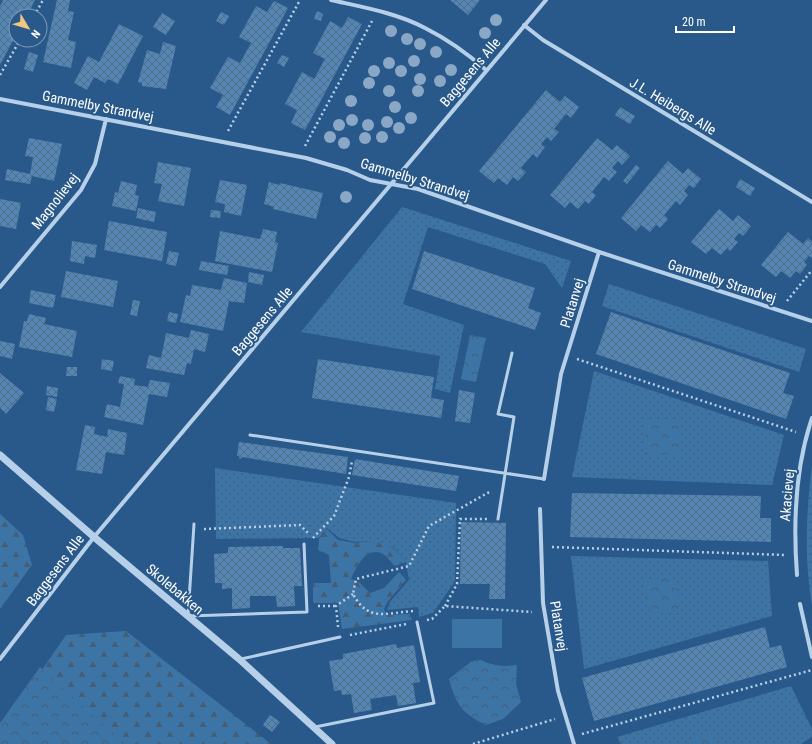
<svg xmlns="http://www.w3.org/2000/svg" width="812" height="744" viewBox="0 0 812 744" font-family="'Roboto Condensed',sans-serif">
<style>
.grass{fill:url(#grass-dots)}
.forest{fill:url(#forest-firs)}
.park{fill:url(#park-crowns)}
.pitch{fill:#3d74a6}
.building{fill:url(#building-cross-hatch)}
.lines{fill:none;stroke-linecap:round;stroke-linejoin:round}
.path{stroke:#b7d0e9;stroke-width:2.5;stroke-dasharray:2 3;stroke-linecap:butt}
.service{stroke:#b7d0e9;stroke-width:3}
.minor{stroke:#b7d0e9;stroke-width:4}
.tertiary{stroke:#b7d0e9;stroke-width:7}
.tree{fill:#8aa8c6}
.labels{text-anchor:middle;dominant-baseline:central;stroke-width:4;stroke-linejoin:round;paint-order:stroke}
.street-label{font-size:14px;fill:#fff;stroke:#29598a}
</style>
<defs>
<pattern id="grass-dots" width="8" height="8" patternUnits="userSpaceOnUse"><rect width="8" height="8" fill="#3d74a6"/><path d="M2 2h.1M6 6h.1" fill="none" stroke="#455e74" stroke-width="1.8" stroke-linecap="round"/></pattern>
<pattern id="forest-firs" width="22" height="20" patternUnits="userSpaceOnUse"><rect width="22" height="20" fill="#3d74a6"/><path d="M5 1l3.5 6h-7zM16 11l3.5 6h-7z" fill="#455e74"/></pattern>
<pattern id="park-crowns" width="20" height="18" patternUnits="userSpaceOnUse"><rect width="20" height="18" fill="#3d74a6"/><path d="M2 6a3 3 0 1 1 6 0M12 15a3 3 0 1 1 6 0" fill="none" stroke="#455e74"/></pattern>
<pattern id="building-cross-hatch" width="8" height="8" patternUnits="userSpaceOnUse"><rect width="8" height="8" fill="#5585b2"/><path d="M0 0l8 8M0 8l8-8" fill="none" stroke="#516e89"/></pattern>
</defs>
<rect width="100%" height="100%" fill="#29598a"/>
<!-- grass -->
<path class="grass" d="M402,207L571,261L562,288L545,264L428,227L403,304L464,325L450,393L435,389L440,356L301,332Z
M609,284L806,349L799,372L602,306Z
M594,371L784,435L772,485L572,477Z
M812,465V606C804,557 806,515 812,465Z
M215,468L456,503L455,581L433,613L419,617L418,607L387,610L390,602L409,580L406,562L394,548L373,541L355,542L339,538L327,528L319,538L216,539Z
M571,556L768,561L772,616L584,669Z
M791,686L812,729V737L801,744H621L617,737Z"/>
<!-- forest -->
<path class="forest" d="M0,514L23,535L32,565L0,609Z
M327,529L338,540L355,543L373,541L384,544L394,549L406,562L395,566C391,562 386,555 381,553C365,547 356,568 351,579L359,582L370,593L384,588L399,572L406,580L388,601L384,609L387,615L410,614L412,620L342,629L338,603H313V583H331L329,555L318,550L319,539Z
M126,631L271,744H0V731L66,635Z"/>
<!-- park -->
<path class="park" d="M470,335L486,338L476,382L461,379Z
M645,419L681,420L680,455L644,454Z
M672,575L681,608L652,616L643,582Z
M481,660C494,666 503,667 517,665L516,684L521,702L503,719L486,725C462,713 456,705 449,679L472,661Z
M40,667L126,744H0V723Z
M709,730L718,744H687Z"/>
<!-- pitch -->
<path class="pitch" d="M452,619H502V648H452Z"/>
<!-- building -->
<path class="building" d="M3,0H35L27,16H16V35L0,65V6Z
M57,0H70L68,11L74,12L68,40L76,42L71,68L43,62Z
M450,0H480L468,15Z
M274,1L288,8L230,115L216,107L223,95L210,88L228,57L240,63L251,43L239,37L256,6L267,12Z
M317,11L323,14L321,21L314,19Z
M221,12L229,16L224,25L216,21Z
M162,13L175,21L166,35L153,27Z
M348,17L362,24L305,130L291,123L297,110L285,104L302,72L314,79L325,59L313,53L330,21L342,28Z
M119,24L143,36L118,84L108,79L105,83L94,77L87,90L74,83L88,56L99,62Z
M163,42L176,46L166,89L142,86V83L138,82L147,50L160,54Z
M29,52L38,55L33,72L24,69Z
M282,55L289,58L284,67L277,63Z
M546,90L560,102L565,96L579,107L571,118L566,114L554,129L559,132L551,141L547,137L541,144L545,147L537,158L533,154L521,168L526,172L518,181L513,177L507,185L498,178L494,183L479,171Z
M620,107L635,116L630,124L615,115Z
M29,138L62,144L54,181L32,176L30,184L5,180L7,169L30,174L33,157L25,156Z
M597,138L612,150L617,145L630,156L622,165L618,161L612,168L617,172L609,181L604,177L592,192L596,195L589,204L585,201L578,209L570,202L565,208L550,195Z
M668,161L683,174L688,168L701,179L694,188L689,185L684,191L688,195L680,205L676,201L664,215L668,219L660,228L656,225L650,232L641,225L636,231L621,218Z
M158,162L191,168L184,206L158,201L162,184L154,183Z
M636,165L640,168L627,184L623,181Z
M740,179L755,188L750,196L736,187Z
M220,180L247,185L241,216L224,212L225,204L215,202Z
M121,181L137,185L135,195L139,196L136,211L112,206L115,192L118,193Z
M269,182L279,185L280,183L323,193L316,219L273,209L274,207L264,204Z
M0,199L21,203L16,229L0,226Z
M138,208L156,212L154,222L136,218Z
M719,209L733,221L738,215L751,226L743,236L739,233L734,239L738,242L730,251L727,248L721,255L712,248L706,254L691,242Z
M211,210L221,211L220,218L210,217Z
M109,221L167,232L162,261L104,250Z
M263,229L277,232L275,242L278,243L272,272L215,261L220,231L260,239Z
M788,232L803,244L808,238L812,242V258L809,256L804,262L807,265L800,274L796,271L790,278L781,271L776,277L761,265Z
M72,241L97,245L95,258L85,256L84,264L70,261Z
M169,251L179,253L176,266L166,264Z
M424,251L535,288L528,308L541,313L535,330L412,289Z
M201,261L229,266L227,275L199,270Z
M66,271L118,281L113,307L61,297Z
M249,272L264,275L262,285L248,282Z
M224,278L247,283L244,303L229,301L223,331L180,322L186,295L190,296L192,285L221,290Z
M31,290L56,295L53,308L29,303Z
M133,300L140,301L137,316L130,315Z
M169,312L178,314L176,323L167,321Z
M611,312L790,373L783,393L794,396L786,419L596,354Z
M29,314L46,318L44,324L77,331L72,357L19,347L24,321H27Z
M191,330L209,334L205,352L194,349L191,364L187,363L184,375L146,368L149,355L161,358L166,333L189,338Z
M0,341L15,344L12,359L0,356Z
M102,359L114,361L112,371L101,369Z
M318,359L434,377L431,398L444,400L441,418L312,398Z
M67,367H77V376H66Z
M0,373L24,393L6,414L0,408Z
M120,376L135,379L134,385L148,387L150,380L170,383L167,397L149,394L143,425L104,417L107,404L120,407L124,384L118,383Z
M47,386L58,388L57,397L46,395Z
M459,390L475,393L470,423L455,421Z
M48,397L57,399L54,412L46,410Z
M85,425L95,427L94,434L107,437L108,429L127,433L124,455L106,452L102,474L76,470Z
M239,442L348,457L346,474L242,457L241,459L239,458V456H237Z
M355,459L459,476L456,491L352,475Z
M572,493L761,496L760,518H771V542L570,537Z
M461,522L506,523L505,599H489L490,584H460Z
M283,546V548H300L302,586H294L295,606L277,607L276,596H250V608L232,609V588L222,589V583H215L214,554L228,553V547Z
M765,627L770,648L781,645L787,667L594,721L582,678Z
M396,644L397,648L414,645L420,682L413,683L416,703L398,706L396,695L370,699L372,710L354,713L351,694L342,695L341,690L334,691L329,661L343,659V654Z
M270,715L280,722L272,732L263,725Z"/>
<g class="lines">
<!-- path -->
<path class="path" d="M34,16L43,0
M0,75L20,40
M228,131L300,0
M305,146L372,21
M787,301L812,270
M577,359L796,432
M204,529L300,525L308,533
M313,538L334,516L349,477L352,461
M552,547L785,555
M318,606H336
M445,606L457,584L460,519H488
M413,611C385,613 368,622 353,594L356,579L409,566L429,526L491,491
M427,620L432,619L445,606L532,612
M338,627L336,606L353,594
M350,635L406,624
M582,734L812,670
M473,744L555,719"/>
<!-- service -->
<path class="service" d="M250,435L544,479
M498,519L514,417L498,414L512,353
M194,524L188,616L307,612L304,544
M241,659L340,637
M315,727L434,703L417,622"/>
<!-- minor -->
<path class="minor" d="M331,0C362,7 397,13 425,28C447,39 468,54 486,70
M524,25L543,40L812,202
M0,99L306,158L347,170L370,180L418,189L599,252L812,321
M0,287L81,190L95,164L106,119
M544,479L561,374L599,252
M540,509L543,603L558,691L574,744
M797,575C793,522 795,468 812,418
M800,604L812,657
M0,659L94,537L546,0"/>
<!-- tertiary -->
<path class="tertiary" d="M0,455L94,537L239,659L332,744"/>
</g>
<!-- trees -->
<g class="tree">
<circle cx="496" cy="20" r="6"/>
<circle cx="391" cy="31" r="6"/>
<circle cx="485" cy="33" r="6"/>
<circle cx="407" cy="39" r="6"/>
<circle cx="420" cy="44" r="6"/>
<circle cx="436" cy="52" r="6"/>
<circle cx="414" cy="61" r="6"/>
<circle cx="389" cy="63" r="6"/>
<circle cx="451" cy="70" r="6"/>
<circle cx="374" cy="71" r="6"/>
<circle cx="401" cy="71" r="6"/>
<circle cx="420" cy="79" r="6"/>
<circle cx="440" cy="81" r="6"/>
<circle cx="369" cy="83" r="6"/>
<circle cx="389" cy="91" r="6"/>
<circle cx="418" cy="91" r="6"/>
<circle cx="351" cy="101" r="6"/>
<circle cx="395" cy="107" r="6"/>
<circle cx="411" cy="118" r="6"/>
<circle cx="352" cy="120" r="6"/>
<circle cx="387" cy="122" r="6"/>
<circle cx="339" cy="125" r="6"/>
<circle cx="368" cy="125" r="6"/>
<circle cx="399" cy="128" r="6"/>
<circle cx="330" cy="137" r="6"/>
<circle cx="382" cy="137" r="6"/>
<circle cx="365" cy="138" r="6"/>
<circle cx="344" cy="143" r="6"/>
<circle cx="346" cy="197" r="6"/>
</g>
<g class="labels">
<!-- street labels -->
<g class="street-label">
<text transform="translate(470 72) rotate(-50)">Baggesens Alle</text>
<text transform="translate(98 106) rotate(11)">Gammelby Strandvej</text>
<text transform="translate(673 106) rotate(31)">J.L. Heibergs Alle</text>
<text transform="translate(415 179) rotate(17)">Gammelby Strandvej</text>
<text transform="translate(55 201) rotate(-52)">Magnolievej</text>
<text transform="translate(722 281) rotate(18)">Gammelby Strandvej</text>
<text transform="translate(572 303) rotate(-73)">Platanvej</text>
<text transform="translate(262 321) rotate(-50)">Baggesens Alle</text>
<text transform="translate(787 495) rotate(-85)">Akacievej</text>
<text transform="translate(55 570) rotate(-53)">Baggesens Alle</text>
<text transform="translate(175 589) rotate(40)">Skolebakken</text>
<text transform="translate(559 626) rotate(81)">Platanvej</text>
</g>
</g>
<!-- north arrow -->
<g transform="translate(28 28) rotate(128)"><circle r="19" fill="#29598a" stroke="#7f9bb9"/>
<path d="M0-3L7 15L0 10L-7 15Z" fill="#f0c87d"/>
<text y="-6" font-size="11" font-weight="bold" text-anchor="middle" fill="#ffffff">N</text>
</g>
<!-- scale -->
<path d="M676 26v6h58v-6" fill="none" stroke="#ffffff" stroke-width="2"/>
<text x="682" y="26" font-size="12" fill="#ffffff" stroke="#29598a" stroke-width="3" paint-order="stroke">20 m</text>
</svg>
